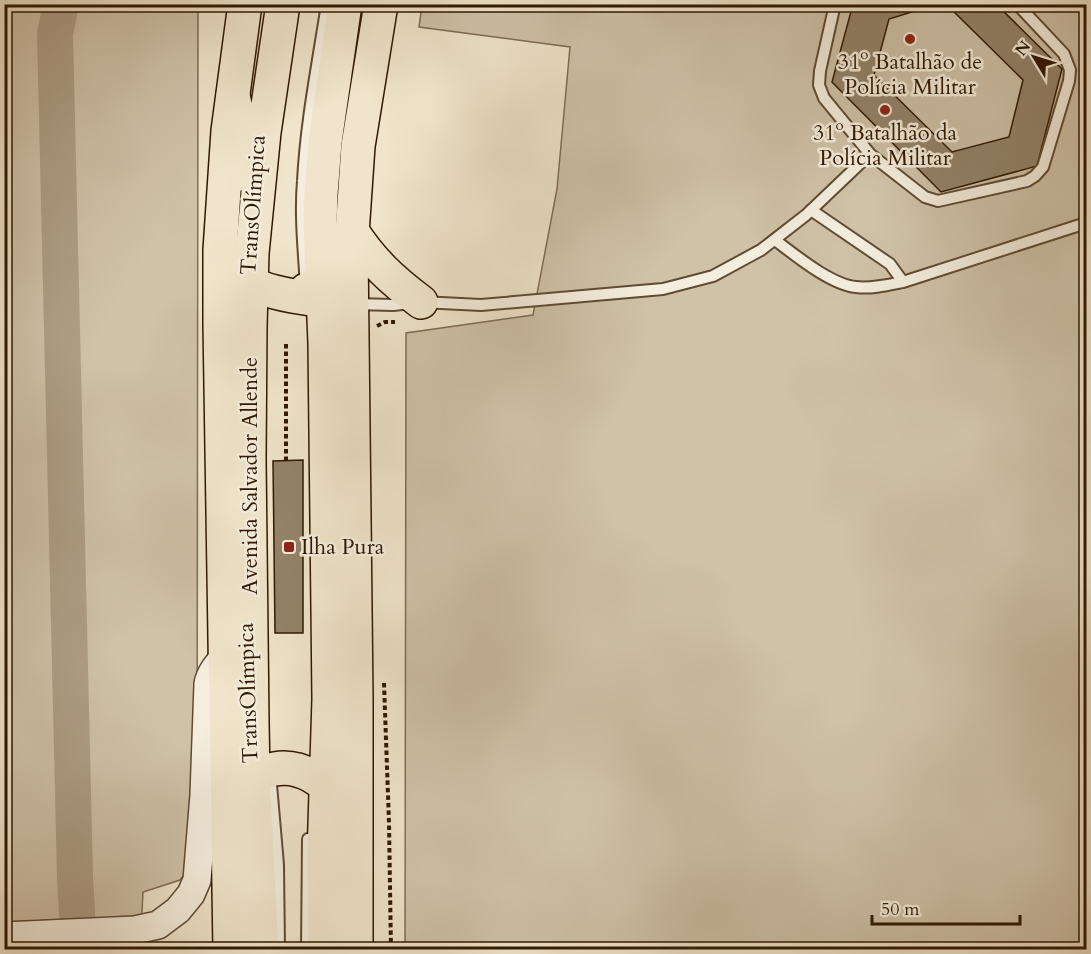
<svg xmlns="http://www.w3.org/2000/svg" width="1091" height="954" viewBox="0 0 1091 954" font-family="Cardo,serif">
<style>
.green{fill:#cfc2a9;stroke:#7f6d54;stroke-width:1.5}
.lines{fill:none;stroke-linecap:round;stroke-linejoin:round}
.river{stroke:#ae9f87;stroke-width:36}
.building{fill:#93836a;stroke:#2f1800;stroke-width:1.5}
.service-casing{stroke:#5f4b33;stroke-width:14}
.tertiary-casing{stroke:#5f4b33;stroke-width:30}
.primary-casing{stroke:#2f1800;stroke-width:36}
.trunk-casing{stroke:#2f1800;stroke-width:36}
.path{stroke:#2f1800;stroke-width:4;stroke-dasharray:4.5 3;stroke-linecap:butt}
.service{stroke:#f5eede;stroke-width:10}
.tertiary{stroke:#f5eede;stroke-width:27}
.primary{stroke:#f0e5cc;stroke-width:33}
.trunk{stroke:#f0e5cc;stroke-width:33}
.poi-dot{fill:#8f2418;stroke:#f5eede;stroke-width:2}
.labels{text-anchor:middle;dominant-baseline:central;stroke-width:5;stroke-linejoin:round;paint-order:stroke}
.poi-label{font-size:22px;fill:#2f1800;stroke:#f5eede}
.street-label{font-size:22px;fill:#2f1800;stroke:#f5eede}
</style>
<rect width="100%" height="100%" fill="#f0e5cc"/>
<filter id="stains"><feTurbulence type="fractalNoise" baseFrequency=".00333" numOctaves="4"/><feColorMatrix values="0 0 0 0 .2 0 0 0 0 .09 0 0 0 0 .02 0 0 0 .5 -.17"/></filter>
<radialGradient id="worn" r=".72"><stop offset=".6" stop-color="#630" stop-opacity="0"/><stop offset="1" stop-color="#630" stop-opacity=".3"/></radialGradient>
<!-- green -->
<path class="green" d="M5,5H198L197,858L180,880L143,892L140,949L5,950Z
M422,5H1086V949L405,950L406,333L533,315L557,189L570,47L419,27Z"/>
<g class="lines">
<!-- river -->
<path class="river" d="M61,4L55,34L75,877L79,950"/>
</g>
<!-- building -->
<path class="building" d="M853,4H937L889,19L874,75L952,152L1009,137L1023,80L946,4H996L1062,69L1037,166L941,192L832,82Z
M303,460V633H275L273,461Z"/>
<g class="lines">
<defs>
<path id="service" d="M835,4L820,71L819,85L824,98L870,154L925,197L938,201L1027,181L1035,176L1043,167L1069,81L1070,70L1064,54L1017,4
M811,210L890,264L903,282
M775,240C795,255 831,285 856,287C871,289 888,285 903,282L1083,224
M306,287C304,252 300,216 303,181C306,122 318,63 327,4
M355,304L393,305L421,302L481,305L663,289L713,276L761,250L806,215L870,154
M270,773L278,865L279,950
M307,950L308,839"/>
<path id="tertiary" d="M4,936L135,930L158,925L178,910L191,894L197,880L204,795L208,684C210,673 218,664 225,656"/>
<path id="primary" d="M352,231C372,262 392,280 421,302
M230,950L220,324V250L228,131L245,4
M356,950V699L351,248L358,146L381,4"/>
<path id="trunk" d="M233,96L241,131L238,174
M239,266C243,273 248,280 254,284C272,296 329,301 352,304
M306,290C325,283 338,273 351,258
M228,801C250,775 278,757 312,776C322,782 330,788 336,798
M262,950L253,777L252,722L249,459L250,327L252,253L264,132L283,4
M325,950L324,856L329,699L325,343L320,222L321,194L325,142L345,4"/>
</defs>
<!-- service casing -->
<use href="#service" class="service-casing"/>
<!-- tertiary casing -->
<use href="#tertiary" class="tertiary-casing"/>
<!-- primary casing -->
<use href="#primary" class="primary-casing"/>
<!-- trunk casing -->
<use href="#trunk" class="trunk-casing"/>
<!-- path -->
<path class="path" d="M377,326L385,322H395
M286,344V461
M384,683L389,823L391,950"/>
<!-- service -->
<use href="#service" class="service"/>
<!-- tertiary -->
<use href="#tertiary" class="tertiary"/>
<!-- primary -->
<use href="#primary" class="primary"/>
<!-- trunk -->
<use href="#trunk" class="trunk"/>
</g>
<!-- markers -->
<g class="poi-dot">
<circle cx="910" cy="39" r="6"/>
<circle cx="885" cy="110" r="6"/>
<rect x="283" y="541" width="12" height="12" rx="3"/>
</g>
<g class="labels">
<!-- poi labels -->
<g class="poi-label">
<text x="910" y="62">31º Batalhão de<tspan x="910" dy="25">Polícia Militar</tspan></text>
<text x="885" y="133">31º Batalhão da<tspan x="885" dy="25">Polícia Militar</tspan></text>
<text x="301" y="547" text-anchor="start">Ilha Pura</text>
</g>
<!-- street labels -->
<g class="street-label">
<text transform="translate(253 205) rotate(-86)">TransOlímpica</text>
<text transform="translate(250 476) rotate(-90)">Avenida Salvador Allende</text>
<text transform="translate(248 693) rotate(-92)">TransOlímpica</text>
</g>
</g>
<!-- margin -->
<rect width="1091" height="954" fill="none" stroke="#f0e5cc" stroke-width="24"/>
<rect x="6" y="6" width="1079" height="942" fill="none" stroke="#2f1800" stroke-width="3"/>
<rect x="12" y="12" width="1067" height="930" fill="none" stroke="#2f1800" stroke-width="1.5"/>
<!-- north arrow -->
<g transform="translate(1034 57) rotate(308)" stroke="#f5eede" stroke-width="4.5" paint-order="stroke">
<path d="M0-4.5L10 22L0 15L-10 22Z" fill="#2f1800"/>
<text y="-9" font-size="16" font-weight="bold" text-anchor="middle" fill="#2f1800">N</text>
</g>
<!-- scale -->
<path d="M872 915v9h148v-9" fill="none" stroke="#2f1800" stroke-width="3"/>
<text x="881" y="915" font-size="18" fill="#2f1800" stroke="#f5eede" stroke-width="4.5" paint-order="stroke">50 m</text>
<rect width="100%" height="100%" filter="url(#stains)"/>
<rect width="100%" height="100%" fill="url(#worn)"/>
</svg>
